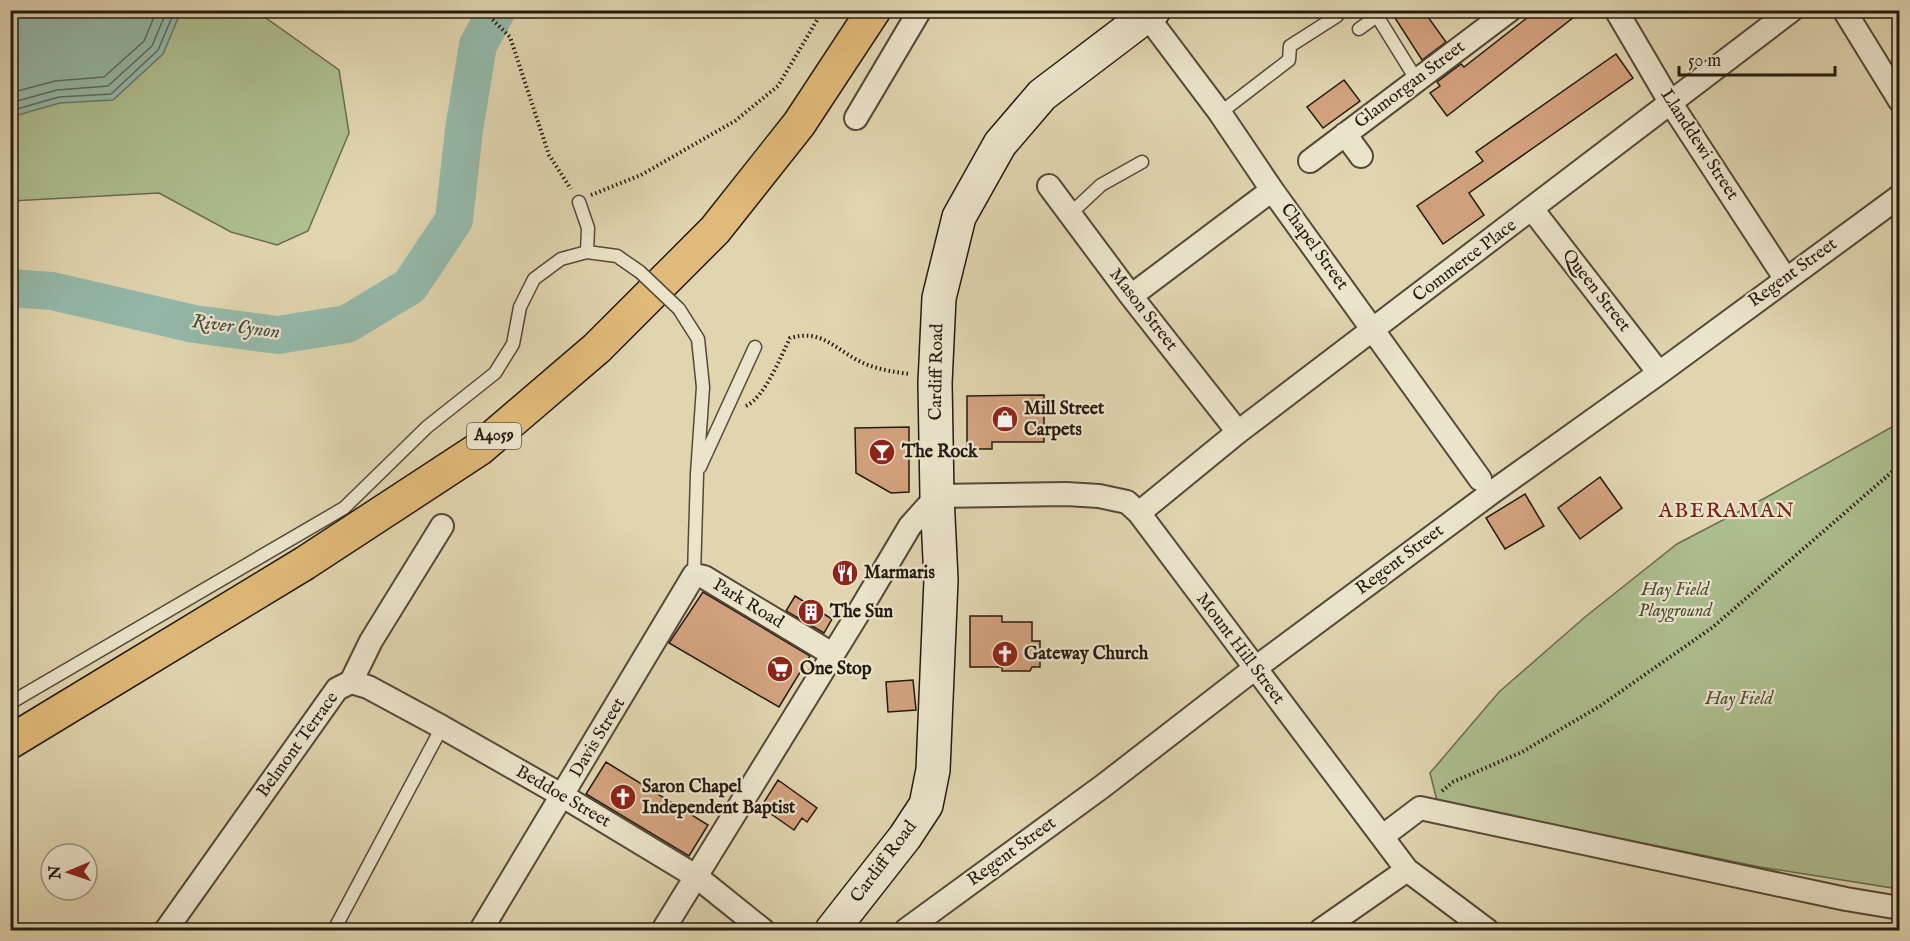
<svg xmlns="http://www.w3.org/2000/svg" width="1910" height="941" viewBox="0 0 1910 941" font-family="'IM FELL English',serif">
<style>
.green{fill:#adbe8f;stroke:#696c50;stroke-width:1.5}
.water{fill:#94b9aa;stroke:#68796c;stroke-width:1.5}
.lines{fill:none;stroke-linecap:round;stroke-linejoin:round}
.shore{stroke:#5c6a5d;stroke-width:1.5}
.river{stroke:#94b9aa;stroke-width:38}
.building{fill:#d2a17d;stroke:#251a10;stroke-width:1.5}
.service-casing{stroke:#544938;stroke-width:15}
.minor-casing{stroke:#544938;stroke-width:26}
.secondary-casing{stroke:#251a10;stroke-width:36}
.primary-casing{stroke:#251a10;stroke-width:36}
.path{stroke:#251a10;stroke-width:4;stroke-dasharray:1.5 3;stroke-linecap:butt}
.service{stroke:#ebe4cb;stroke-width:12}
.minor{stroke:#ebe4cb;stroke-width:22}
.secondary{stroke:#ebe4cb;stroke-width:33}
.primary{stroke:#e0ba78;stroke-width:33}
.service-bridge-casing{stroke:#544938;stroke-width:15;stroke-linecap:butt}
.service-bridge{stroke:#ebe4cb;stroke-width:12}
.labels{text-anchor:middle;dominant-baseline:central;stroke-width:4.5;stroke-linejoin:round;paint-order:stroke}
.shield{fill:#ebe4cb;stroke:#605748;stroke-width:1.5}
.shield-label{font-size:16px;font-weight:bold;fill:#251a10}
.street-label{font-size:18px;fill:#251a10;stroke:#ebe4cb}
.poi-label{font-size:18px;font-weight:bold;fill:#251a10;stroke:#ebe4cb;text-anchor:start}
.park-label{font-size:18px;font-style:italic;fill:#4e4b36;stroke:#ebe4cb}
.water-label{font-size:20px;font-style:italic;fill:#464a3e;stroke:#ebe4cb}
.quarter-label{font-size:21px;letter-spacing:1.5px;fill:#7a1f14;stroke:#ebe4cb}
</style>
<rect width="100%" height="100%" fill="#e0d5af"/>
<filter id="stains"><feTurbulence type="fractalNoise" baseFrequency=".00333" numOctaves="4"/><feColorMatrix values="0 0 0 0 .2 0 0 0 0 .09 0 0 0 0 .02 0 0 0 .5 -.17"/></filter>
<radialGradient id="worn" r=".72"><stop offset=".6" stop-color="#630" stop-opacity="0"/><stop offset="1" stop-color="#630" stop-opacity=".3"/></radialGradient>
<!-- green -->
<path class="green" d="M11,11H256L339,70L349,133L308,231L277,245L231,232L159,193L11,201Z
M1899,423V889L1760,867L1437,801L1430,773L1499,692L1585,617L1677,544L1765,498Z"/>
<!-- water -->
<path class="water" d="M11,10H181V11L163,54L113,100L60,103L11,117Z"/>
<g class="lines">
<!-- shore -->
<path class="shore" d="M10,93L55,81L104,77L144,41L157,10
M10,103L57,90L108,86L152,46L167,10
M10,111L59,97L111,94L158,50L175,10"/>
<!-- river -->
<path class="river" d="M10,288L52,291L194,324L278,335L347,324L410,286L454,220L464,130L478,45L497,10"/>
</g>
<!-- building -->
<path class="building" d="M1406,10H1423L1446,42L1422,60L1395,18Z
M1537,10H1583L1447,116L1430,93L1440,86L1437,82L1461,64L1464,67Z
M1616,54L1633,78L1469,193L1484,215L1443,244L1417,206L1483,161L1476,152Z
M1344,80L1360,101L1323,128L1307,107Z
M1044,395V442H992V449H967V396Z
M909,427V492L891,493L856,473L855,428Z
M1600,477L1622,508L1580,539L1558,508Z
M1525,494L1544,526L1505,549L1486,518Z
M703,592L810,656L779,707L669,643Z
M795,596L832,619L824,633L786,611Z
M970,616H1002V622H1032V641H1040V667H1032L1030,671H1002V667H970Z
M913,680L916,710L888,712L886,682Z
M606,762L708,825L689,856L586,794Z
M778,780L817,808L807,822L802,818L794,830L761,807Z"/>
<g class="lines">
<defs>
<path id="service" d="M1359,29L1377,16L1416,79
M1220,113L1289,60L1290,46L1337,16
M579,202L588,228L587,252L617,256L640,272
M1070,214L1101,185L1142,162
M679,309L698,339L703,387L697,474L694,575
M700,467L755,347
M10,703L344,508L427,427L495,373L513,344L520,307L534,279L561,259L587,252
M334,930L442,727"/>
<path id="minor" d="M1616,10L1670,102L1785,278
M1844,10L1900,101
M1147,16L1220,113L1272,190L1480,479
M856,118L920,10
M1345,134L1361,156
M1310,161L1510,10
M1049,186L1131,296L1238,432
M1532,209L1659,373
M1131,296L1272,190
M1139,513L1238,432L1792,10
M351,682L368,687L442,727L563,796L697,877L763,930
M1383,836L1420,808L1846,899L1900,908
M166,930L337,689L351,682L371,641L442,526
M481,930L694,575L704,577L832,654
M663,930L856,617L910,526L937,496L1066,494L1099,496L1127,502L1139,513L1407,870L1487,930
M906,930L1103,786L1254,669L1491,493L1659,373L1900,196
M1321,930L1407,870"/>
<path id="secondary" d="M832,930L905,837L926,805L933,770L941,580L937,496L935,383L939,298L959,217L1000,144L1042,95L1154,10"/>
<path id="primary" d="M10,742L305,563L479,449L597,348L715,230L799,124L874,10"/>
</defs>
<!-- service casing -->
<use href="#service" class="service-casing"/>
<!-- minor casing -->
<use href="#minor" class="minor-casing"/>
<!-- secondary casing -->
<use href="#secondary" class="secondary-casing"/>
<!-- primary casing -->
<use href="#primary" class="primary-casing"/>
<!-- path -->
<path class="path" d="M483,10L510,37L549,155L571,189
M591,195L641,175L735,121L778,86L823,10
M746,406C765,397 781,356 790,338C821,329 834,348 859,361C874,369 894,372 910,374
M1442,791L1453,782L1522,752L1600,706L1713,627L1900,465"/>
<!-- service -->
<use href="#service" class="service"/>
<!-- minor -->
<use href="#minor" class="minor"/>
<!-- secondary -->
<use href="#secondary" class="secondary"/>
<!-- primary -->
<use href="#primary" class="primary"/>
<defs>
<path id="service-bridge" d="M640,272L679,309"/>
</defs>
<!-- service-bridge casing -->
<use href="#service-bridge" class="service-bridge-casing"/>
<!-- service-bridge -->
<use href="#service-bridge" class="service-bridge"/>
</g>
<!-- icons -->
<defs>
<symbol id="shop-disc" viewBox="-11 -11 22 22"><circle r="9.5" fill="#8f2418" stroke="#ebe4cb"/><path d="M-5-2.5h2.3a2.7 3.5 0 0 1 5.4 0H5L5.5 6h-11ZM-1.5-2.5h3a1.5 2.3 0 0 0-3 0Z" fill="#fff"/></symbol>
<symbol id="bar-disc" viewBox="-11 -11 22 22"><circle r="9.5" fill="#8f2418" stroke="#ebe4cb"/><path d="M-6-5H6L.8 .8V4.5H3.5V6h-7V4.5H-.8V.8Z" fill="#fff"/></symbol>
<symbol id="restaurant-disc" viewBox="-11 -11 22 22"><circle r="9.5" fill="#8f2418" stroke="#ebe4cb"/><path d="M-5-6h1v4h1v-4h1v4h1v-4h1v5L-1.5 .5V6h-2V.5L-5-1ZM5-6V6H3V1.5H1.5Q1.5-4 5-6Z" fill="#fff"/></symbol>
<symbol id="building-disc" viewBox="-11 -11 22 22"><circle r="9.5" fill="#8f2418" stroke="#ebe4cb"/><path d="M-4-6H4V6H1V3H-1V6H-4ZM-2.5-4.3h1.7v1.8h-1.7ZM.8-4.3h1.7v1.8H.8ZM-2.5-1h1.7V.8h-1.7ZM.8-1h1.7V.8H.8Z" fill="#fff"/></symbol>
<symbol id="church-disc" viewBox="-11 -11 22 22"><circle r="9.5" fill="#8f2418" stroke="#ebe4cb"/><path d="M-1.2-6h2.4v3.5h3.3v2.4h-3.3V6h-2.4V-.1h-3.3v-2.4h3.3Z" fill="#fff"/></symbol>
<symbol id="supermarket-disc" viewBox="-11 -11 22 22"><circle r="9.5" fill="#8f2418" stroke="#ebe4cb"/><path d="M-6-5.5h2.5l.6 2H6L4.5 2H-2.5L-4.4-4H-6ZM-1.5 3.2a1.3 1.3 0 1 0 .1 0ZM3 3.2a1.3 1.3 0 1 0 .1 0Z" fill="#fff"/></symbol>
</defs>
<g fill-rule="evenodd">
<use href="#shop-disc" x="990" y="404" width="30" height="30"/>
<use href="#bar-disc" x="867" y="437" width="30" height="30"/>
<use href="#restaurant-disc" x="830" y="558" width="30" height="30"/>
<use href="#building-disc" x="796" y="597" width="30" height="30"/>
<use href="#church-disc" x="990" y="639" width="30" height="30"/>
<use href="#supermarket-disc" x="765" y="654" width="30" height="30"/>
<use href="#church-disc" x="608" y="782" width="30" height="30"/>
</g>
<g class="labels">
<!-- shield labels -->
<rect class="shield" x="467" y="423" width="54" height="26" rx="4.5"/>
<g class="shield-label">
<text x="494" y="436">A4059</text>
</g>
<!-- street labels -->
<g class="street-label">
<text transform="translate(1410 85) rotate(-37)">Glamorgan Street</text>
<text transform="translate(1699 145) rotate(57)">Llanddewi Street</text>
<text transform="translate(1314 247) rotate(54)">Chapel Street</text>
<text transform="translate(1465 261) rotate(-37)">Commerce Place</text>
<text transform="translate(1793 273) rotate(-36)">Regent Street</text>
<text transform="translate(1596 291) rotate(52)">Queen Street</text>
<text transform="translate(1143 310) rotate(52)">Mason Street</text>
<text transform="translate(937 372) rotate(-89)">Cardiff Road</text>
<text transform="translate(1400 560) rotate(-37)">Regent Street</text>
<text transform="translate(748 604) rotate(31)">Park Road</text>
<text transform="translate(1240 649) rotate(53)">Mount Hill Street</text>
<text transform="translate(598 738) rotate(-59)">Davis Street</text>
<text transform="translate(298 745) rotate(-54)">Belmont Terrace</text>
<text transform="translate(563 797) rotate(30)">Beddoe Street</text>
<text transform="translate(1012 852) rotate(-36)">Regent Street</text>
<text transform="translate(884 862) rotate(-53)">Cardiff Road</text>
</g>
<!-- poi labels -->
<g class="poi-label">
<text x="1024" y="409">Mill Street<tspan x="1024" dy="21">Carpets</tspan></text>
<text x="902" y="452">The Rock</text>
<text x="864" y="573">Marmaris</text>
<text x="830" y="612">The Sun</text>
<text x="1024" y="654">Gateway Church</text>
<text x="800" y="669">One Stop</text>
<text x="642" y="787">Saron Chapel<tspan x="642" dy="21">Independent Baptist</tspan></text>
</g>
<!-- park labels -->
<g class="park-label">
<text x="1675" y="590">Hay Field<tspan x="1675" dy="21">Playground</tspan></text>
<text x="1739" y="699">Hay Field</text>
</g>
<!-- water labels -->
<g class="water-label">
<text transform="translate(236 327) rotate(7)">River Cynon</text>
</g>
<!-- quarter labels -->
<g class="quarter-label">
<text x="1727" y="511">ABERAMAN</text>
</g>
</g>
<!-- margin -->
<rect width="1910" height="941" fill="none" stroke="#e0d5af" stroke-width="36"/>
<rect x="12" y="12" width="1886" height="917" fill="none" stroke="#251a10" stroke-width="3"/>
<rect x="18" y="18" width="1874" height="905" fill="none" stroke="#251a10" stroke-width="1.5"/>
<!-- north arrow -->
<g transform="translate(69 872) rotate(268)"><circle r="28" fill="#ebe4cb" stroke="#9c9380" stroke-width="1.5"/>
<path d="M0-4.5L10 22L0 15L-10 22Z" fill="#8f2418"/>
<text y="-9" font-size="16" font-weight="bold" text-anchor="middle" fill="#251a10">N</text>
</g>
<!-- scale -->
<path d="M1679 66v9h156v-9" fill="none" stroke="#251a10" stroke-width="3"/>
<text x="1688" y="66" font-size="18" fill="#251a10" stroke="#ebe4cb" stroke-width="4.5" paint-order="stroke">50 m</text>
<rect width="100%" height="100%" filter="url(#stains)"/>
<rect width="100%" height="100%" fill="url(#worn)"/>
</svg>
